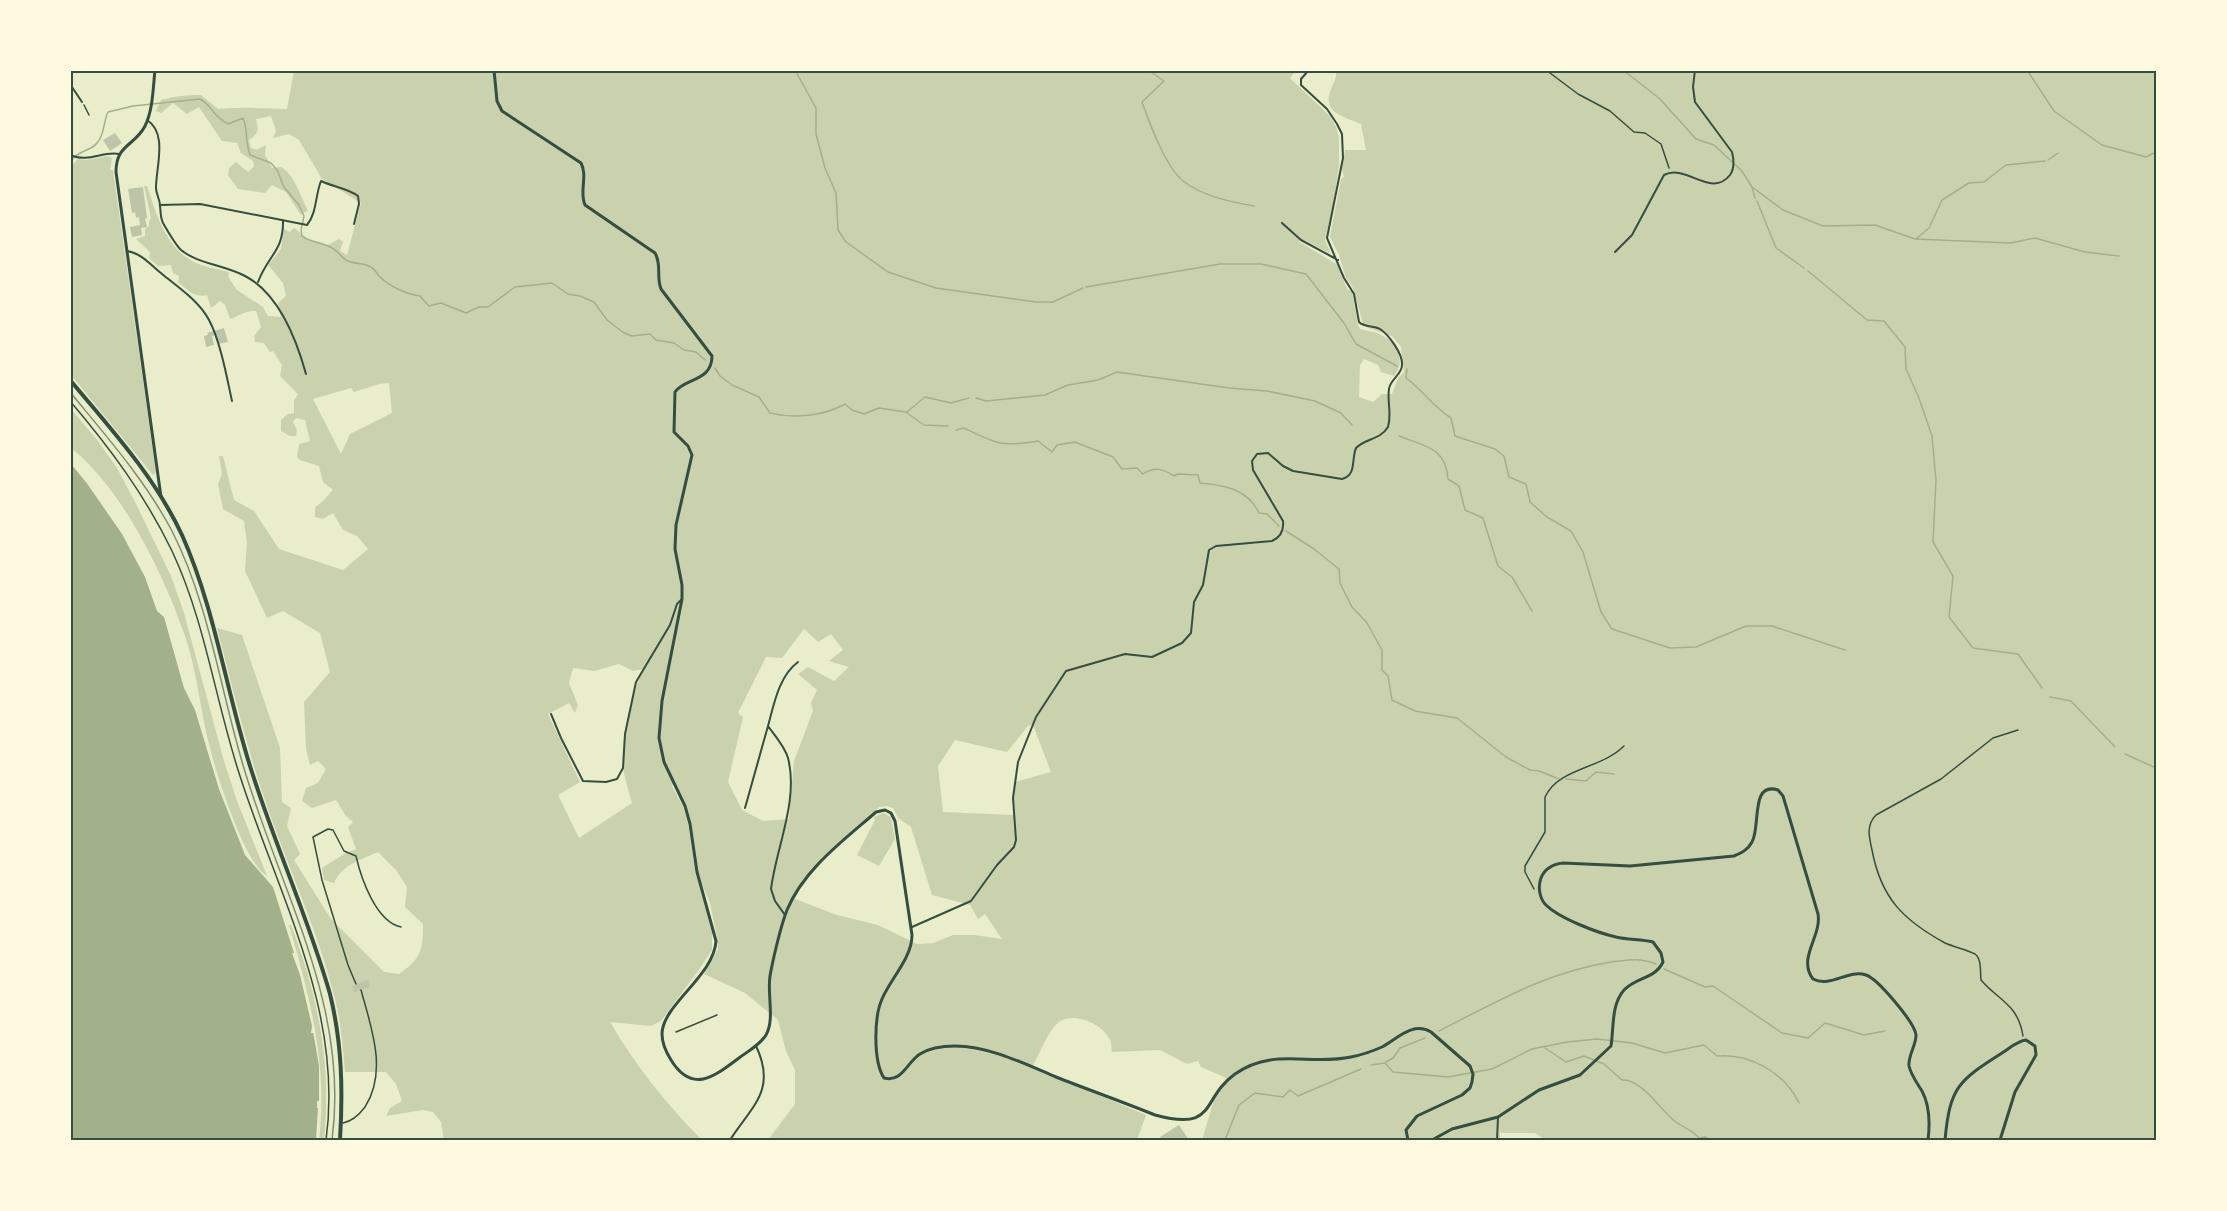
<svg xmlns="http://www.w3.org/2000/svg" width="2227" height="1211" viewBox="0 0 2227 1211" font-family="Cabin,sans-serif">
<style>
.green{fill:#cad2ad;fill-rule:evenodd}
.water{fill:#a3b18a}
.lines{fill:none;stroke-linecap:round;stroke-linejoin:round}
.stream{stroke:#a3b18a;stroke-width:1.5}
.building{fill:#bcc5a7}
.path{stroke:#344e41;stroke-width:1.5}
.service{stroke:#344e41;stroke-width:1.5}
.minor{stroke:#344e41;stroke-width:2}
.tertiary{stroke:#344e41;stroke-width:3}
.secondary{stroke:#344e41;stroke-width:3}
.primary{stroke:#344e41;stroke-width:4}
.rail{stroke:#7c8e77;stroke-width:1.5}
.neatline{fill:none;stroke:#344e41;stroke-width:2}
</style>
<rect width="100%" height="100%" fill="#e9edc9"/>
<!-- green -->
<path class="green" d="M294,71H1296L1290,78L1330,116L1336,127L1339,138V166L1333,206L1325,240L1331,254L1304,240L1298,241L1338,265L1347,289L1352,292L1358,325L1360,329L1377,333L1394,342C1399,355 1404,364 1394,376L1381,372L1378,365L1364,359L1360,365L1359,397L1373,402L1382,394H1392L1398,378L1404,372L1401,347L1392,336L1369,328L1363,324L1353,288L1346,278L1339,255L1330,237L1341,179L1344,177L1342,169L1345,150H1366L1361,124C1345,117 1321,113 1331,89C1334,82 1337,78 1336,71H2156V1140H1545L1535,1133H1501L1500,1129V1140H1202L1214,1100L1229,1079L1201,1067L1198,1061L1187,1064L1160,1050L1112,1052C1111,1047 1112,1042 1109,1038C1102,1024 1074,1011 1059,1022C1047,1032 1040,1054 1032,1067L1146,1115L1137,1140H768L795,1104V1070L786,1051L778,1020L745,993L704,974L718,949L717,937L710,903L697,872L690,824L685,806L673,784L672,786L683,807L688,823L696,874L712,933V950L698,971L661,1021L651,1026L610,1022C636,1066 666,1104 702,1140H444L441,1122L433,1112L423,1110L386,1116L390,1108L402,1101L396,1084L386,1072H345C343,1048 341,1023 335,999C319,934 290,872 268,809C247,750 233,689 217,628L242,635L280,748L282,802L291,808L287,826L300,854L294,860L331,919L384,972L399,974C421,959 423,950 423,924L405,907L407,887L396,870L378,852C360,860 343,864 334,883L324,880L322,868L344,854L356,849L348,827L353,822L346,816L336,800L312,808L302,801L306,788L318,783L326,769L318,761L310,765L306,749L304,702L330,672L320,633L283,611L267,618L245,571L247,543L244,521L223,509L218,484L222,474L219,456H223L234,500L254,511L279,549L343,570L368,549L357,536L343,530L333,513L323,519L315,517V507L323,501L333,490L323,482L319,466L300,460L297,457L299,444L310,441L305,420L296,418L293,422L297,430L296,436H290L281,431V420L288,414L294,413V400L298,394L280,376L282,365L273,351L270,352L264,343L255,342L254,336L261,327L256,311C246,310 239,316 230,319L225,305L220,301L211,308L207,295C194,298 188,290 178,282L179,276L173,273L171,265L158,266L149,258L150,252L136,239L145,236V229L149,226V221L151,218L144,186H147C156,213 165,246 192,261C202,267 218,269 229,272L228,277L237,290L263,307L268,316L281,317L278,303L286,296L283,283L268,265L281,249L284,229L290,232L294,228L307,238L328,245L339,239L343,242L340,251L347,255L361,203L322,179L299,140L289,134L273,138L276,131L271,116L256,119C259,130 259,133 249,140L251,148L256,150L266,145L265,155L272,168L281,167C296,176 299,195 308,210L301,215L286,192L272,185L265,193L238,189L228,175L229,168L236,162L248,172L254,166L253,161L241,153L237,143L222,141L199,107L187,114L173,103L161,113L156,111L161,100C175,96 187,95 201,95L218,109C241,107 264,108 287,109ZM389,383L392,413L350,434L341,454L313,399L351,388L354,392L379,384ZM804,629L818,642L831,634L843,650L829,661L849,667L834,681L808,667L798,674L817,690L811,703L813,711L794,761L789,819L763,821L742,810L728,782L743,717L738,713L766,657L782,658ZM619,664L633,671L644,669C632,689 621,741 623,766C624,778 629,791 632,803L579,838L558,795L580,782L548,714L569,703L575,713L578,705L569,683L573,668L594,671ZM1033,725L1051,772L1015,782L1013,815L943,812L938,766L955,740L1007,752L1028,726ZM887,806L893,808L898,818L911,827L932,895L970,905L978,919L985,914L1002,939L974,935H953L933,943L917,944L878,925L837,915L795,899L802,881L821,858L879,807Z
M108,156L112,158L110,170H113L156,472L153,475L71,375V166L78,159L87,160Z
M70,408L98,441L117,468L134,500L171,576L184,613L224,761L237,801L267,876C244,864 214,767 208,740C200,707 197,674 187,642C166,579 124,490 71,448Z
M883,813L891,817L895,839L879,866L857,855L875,820L874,817Z
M289,925H291C318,995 332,1065 324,1140H319C328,1064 310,998 289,925Z"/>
<!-- water -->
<path class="water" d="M71,464L86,482L122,534L145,577L157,611L164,617L184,688L195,710L219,789L245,855L273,887L294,953H292L300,975L312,1026L311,1033H313L314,1037L319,1066V1101H317V1108H318L316,1140H71Z"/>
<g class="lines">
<!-- stream -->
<path class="stream" d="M795,70L816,108V134L825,168L836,193L838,230L846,242L888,272L936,288L1036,302H1053L1083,288
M1148,70L1164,81L1142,102C1150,124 1165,166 1183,181C1202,196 1231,202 1254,206
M1623,70L1660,99L1696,139L1714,145L1742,171L1752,187L1755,198
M2027,70L2054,111L2102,145L2146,157L2156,152
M2048,160L2058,153
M70,162C81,148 90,152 97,143C105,135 103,122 108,112L133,106L200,99C213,106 212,116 228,124L243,118C248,128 245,142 250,155L271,163L277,170L284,187L299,205L304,216L301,230L302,236C310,243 323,242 332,248C338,251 341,257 346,260C354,265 362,262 369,266C374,268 376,272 379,276C389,286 405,294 420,296L429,306L441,303L466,313L479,307H488L515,287L552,283L568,294L580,296L594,302L607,320L624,333L632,336L650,334L656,340L674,343L684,350L696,352L705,360
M1752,187L1783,210L1823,226L1875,225L1915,239L2010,243L2035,238L2085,252L2119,256
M1757,201L1776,248L1804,268
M1916,239L1929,228L1942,200L1969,183L1984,182L2006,165L2045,161
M1808,271L1867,320L1884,321L1905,347L1906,369L1919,398L1932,436L1936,480L1933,542L1953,576L1949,617L1973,648L2018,654L2042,688
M1086,287L1220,264H1261L1306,274L1344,323L1356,344L1397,366
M715,368L720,376L732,385L759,397L770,413C794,419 824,416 845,404L852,410L864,414L879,408L906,412L924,425L948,426
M1407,369L1406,378C1423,390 1433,407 1451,418L1455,436L1495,449L1504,456L1509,477L1526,484L1530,502L1547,517L1571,531L1583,552L1601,612L1612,629L1670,648L1696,647L1746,626H1772L1845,650
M976,398L986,401L1045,395L1068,385L1098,380L1117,372L1229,388L1267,391L1315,401L1341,413L1352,425
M907,412L925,397L951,403L969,398
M956,430L964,428C997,444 1000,447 1038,441L1052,452L1057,445L1075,442L1113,457L1122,469L1137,468L1143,474C1155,466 1163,469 1174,476L1178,474L1198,475L1200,483C1224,485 1248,489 1259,513L1267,514L1279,526
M1399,436C1424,446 1446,447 1448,479L1459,486L1465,510L1483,518L1498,566L1512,577L1532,611
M1286,531L1314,549L1339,569L1340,583L1352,607L1367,623L1382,650V670L1388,676L1392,700L1415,711L1457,718L1506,757L1530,770L1539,771L1559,779
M2050,697L2071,701L2115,747
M2125,754L2156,768
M1566,779L1586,781L1596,772L1614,774
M1664,969L1705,987L1713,986L1782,1033L1808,1038L1825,1023L1864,1035L1885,1031
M1439,1031C1496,1002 1547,972 1611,962C1629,960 1638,957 1656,964
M1545,1048L1566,1062L1584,1056L1604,1064L1622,1080C1641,1078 1662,1112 1676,1122C1684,1128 1693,1130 1699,1138L1705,1137L1711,1140
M1386,1062L1393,1058L1400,1048L1425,1038
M1371,1065L1385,1063L1393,1072L1448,1077L1492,1069L1532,1049L1567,1042L1597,1039L1632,1043L1665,1053L1704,1045L1717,1056C1750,1053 1785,1073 1799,1103
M1225,1140L1239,1105L1255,1093L1283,1097L1290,1090L1298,1096L1361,1069"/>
</g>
<!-- building -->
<path class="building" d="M115,133L122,143L110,151L103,140Z
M143,187L147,218L145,219L147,227L141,228L142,235L132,237L130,227L140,225L139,217L136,218L135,212L132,213L128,189Z
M224,328L228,342L218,344L216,335L212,336L214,345L206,347L204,336L208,335L207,333Z
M368,980L370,987L354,992L352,986Z
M1179,1125L1189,1140H1162L1160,1137Z"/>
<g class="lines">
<!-- path -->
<path class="path" d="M1546,70L1578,94L1610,111L1634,132L1645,133L1661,144L1669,168
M84,105L89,115
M70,401C110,448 145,495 172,551C205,621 215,699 239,773C277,893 344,1010 326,1140
M2018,730L1993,738L1941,779L1876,815C1866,825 1869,837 1872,850C1881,898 1903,920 1945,943C1954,947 1968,950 1975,954C1982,959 1980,973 1981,980C1999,1001 2018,1004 2023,1036
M1534,889L1525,872V866L1545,832V797C1558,768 1601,769 1624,746"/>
<!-- service -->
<path class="service" d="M356,984L348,965L322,880L313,837L328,829L333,830L344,851L356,856C361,878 376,922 401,927
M676,1032L717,1015
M343,1123C353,1121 359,1115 365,1107C388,1071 371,1027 361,990"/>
<!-- minor -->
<path class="minor" d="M70,84L82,102
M147,120C168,133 156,167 156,188C156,194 160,199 160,206C161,212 160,217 163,223C167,230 176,245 181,250C198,264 225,265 245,276C278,293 296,338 306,374
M73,156C89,162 103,151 119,154
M160,205L200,204L307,225C317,213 315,196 321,181C333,187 348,188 358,196L359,204L354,224
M1282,223L1301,240L1338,260
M127,251C141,253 151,265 162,274C178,287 199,301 209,320C220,340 227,378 232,401
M1615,252L1632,235L1664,175C1686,163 1711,199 1730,175C1735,168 1734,160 1732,152L1695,102L1693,87L1695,70
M258,282C268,255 284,251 283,220
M551,714L561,738L583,781L606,782L617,779L623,768L625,734L636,682L670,625L677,604L682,599
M745,808L768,726
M785,915L775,901L771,889C776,848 799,800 788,758C785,747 775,736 768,726C774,704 779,676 798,662
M912,927L971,901L997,865L1014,847L1016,840L1013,798L1018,762L1036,717L1066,671L1125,654L1152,657L1182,643L1191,633L1194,602L1203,585L1209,550L1216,546L1272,541C1281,537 1284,530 1283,521L1253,470L1252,461L1257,454L1268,453L1283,466L1293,471L1342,479C1357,475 1351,460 1356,448C1366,438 1380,440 1388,427C1392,414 1387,402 1389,389C1390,379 1402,375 1402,365C1403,354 1389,335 1380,329C1373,325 1365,328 1359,322L1354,294L1344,278L1327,238L1343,158L1342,134L1337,124L1327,109L1301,85V79L1308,71
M730,1140C752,1106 777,1090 756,1046
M1497,1140L1498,1117"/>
<!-- tertiary -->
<path class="tertiary" d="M494,70L497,101L502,111L581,163C588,176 579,191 585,205L655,253C662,265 656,277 661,289L712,356C712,382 684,378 675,392L674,432L688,446L692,455L676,525L675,549L682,585V599L662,701L659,738L664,762L685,806L690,824L697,872L716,941C714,976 662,1005 662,1034C662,1043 666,1052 671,1060C692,1094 714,1077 739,1058C748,1051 760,1045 766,1035C775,1019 767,994 770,976C773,959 781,925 787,910C804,869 844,840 876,812L885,810L891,813L895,821L912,935C912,958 891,978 882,999C874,1017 873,1061 884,1078C902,1083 907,1062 920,1054C931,1047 943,1046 955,1046C989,1046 1025,1064 1056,1077C1089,1090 1123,1102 1155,1115C1218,1132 1200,1099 1235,1074C1273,1047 1310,1066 1351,1057C1361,1055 1373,1051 1382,1047C1397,1039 1413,1021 1431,1032L1470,1066L1473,1074L1472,1082L1470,1088L1462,1095L1417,1116L1406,1130L1408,1140
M1432,1140L1452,1129L1498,1117L1539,1090L1580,1075L1611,1046C1614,1027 1611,1005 1624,990C1636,977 1655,979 1663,962L1661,953L1653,942C1641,939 1628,940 1616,937C1598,933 1558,918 1545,904C1539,897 1538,886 1541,878C1545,868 1554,864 1563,863L1630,866L1734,856C1741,853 1748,850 1752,842C1761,826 1750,781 1778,790L1783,796L1818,914C1822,936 1797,958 1813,979C1831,988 1848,969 1866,975C1878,979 1915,1023 1916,1035C1916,1046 1908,1055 1909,1066C1911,1075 1917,1083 1922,1091C1930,1106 1930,1124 1928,1140
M1945,1140C1950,1087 1958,1081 2002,1053C2010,1048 2017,1041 2026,1040L2035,1046L2036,1055L2015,1092L2000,1140"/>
<!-- secondary -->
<path class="secondary" d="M155,70C153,88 153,110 145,126C135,146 116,144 116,172L161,497"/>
<!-- primary -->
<path class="primary" d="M70,380C111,429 155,477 182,535C215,609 226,690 250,766C274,843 308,917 330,994C342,1043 343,1090 340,1140"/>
<!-- rail -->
<path class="rail" d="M70,392C107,437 145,480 172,531C209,604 220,688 243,765C280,891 350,1005 332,1140"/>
</g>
<!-- border -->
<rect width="2227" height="1211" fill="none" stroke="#fefae0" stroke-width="144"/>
<rect x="72" y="72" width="2083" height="1067" class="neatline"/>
</svg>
